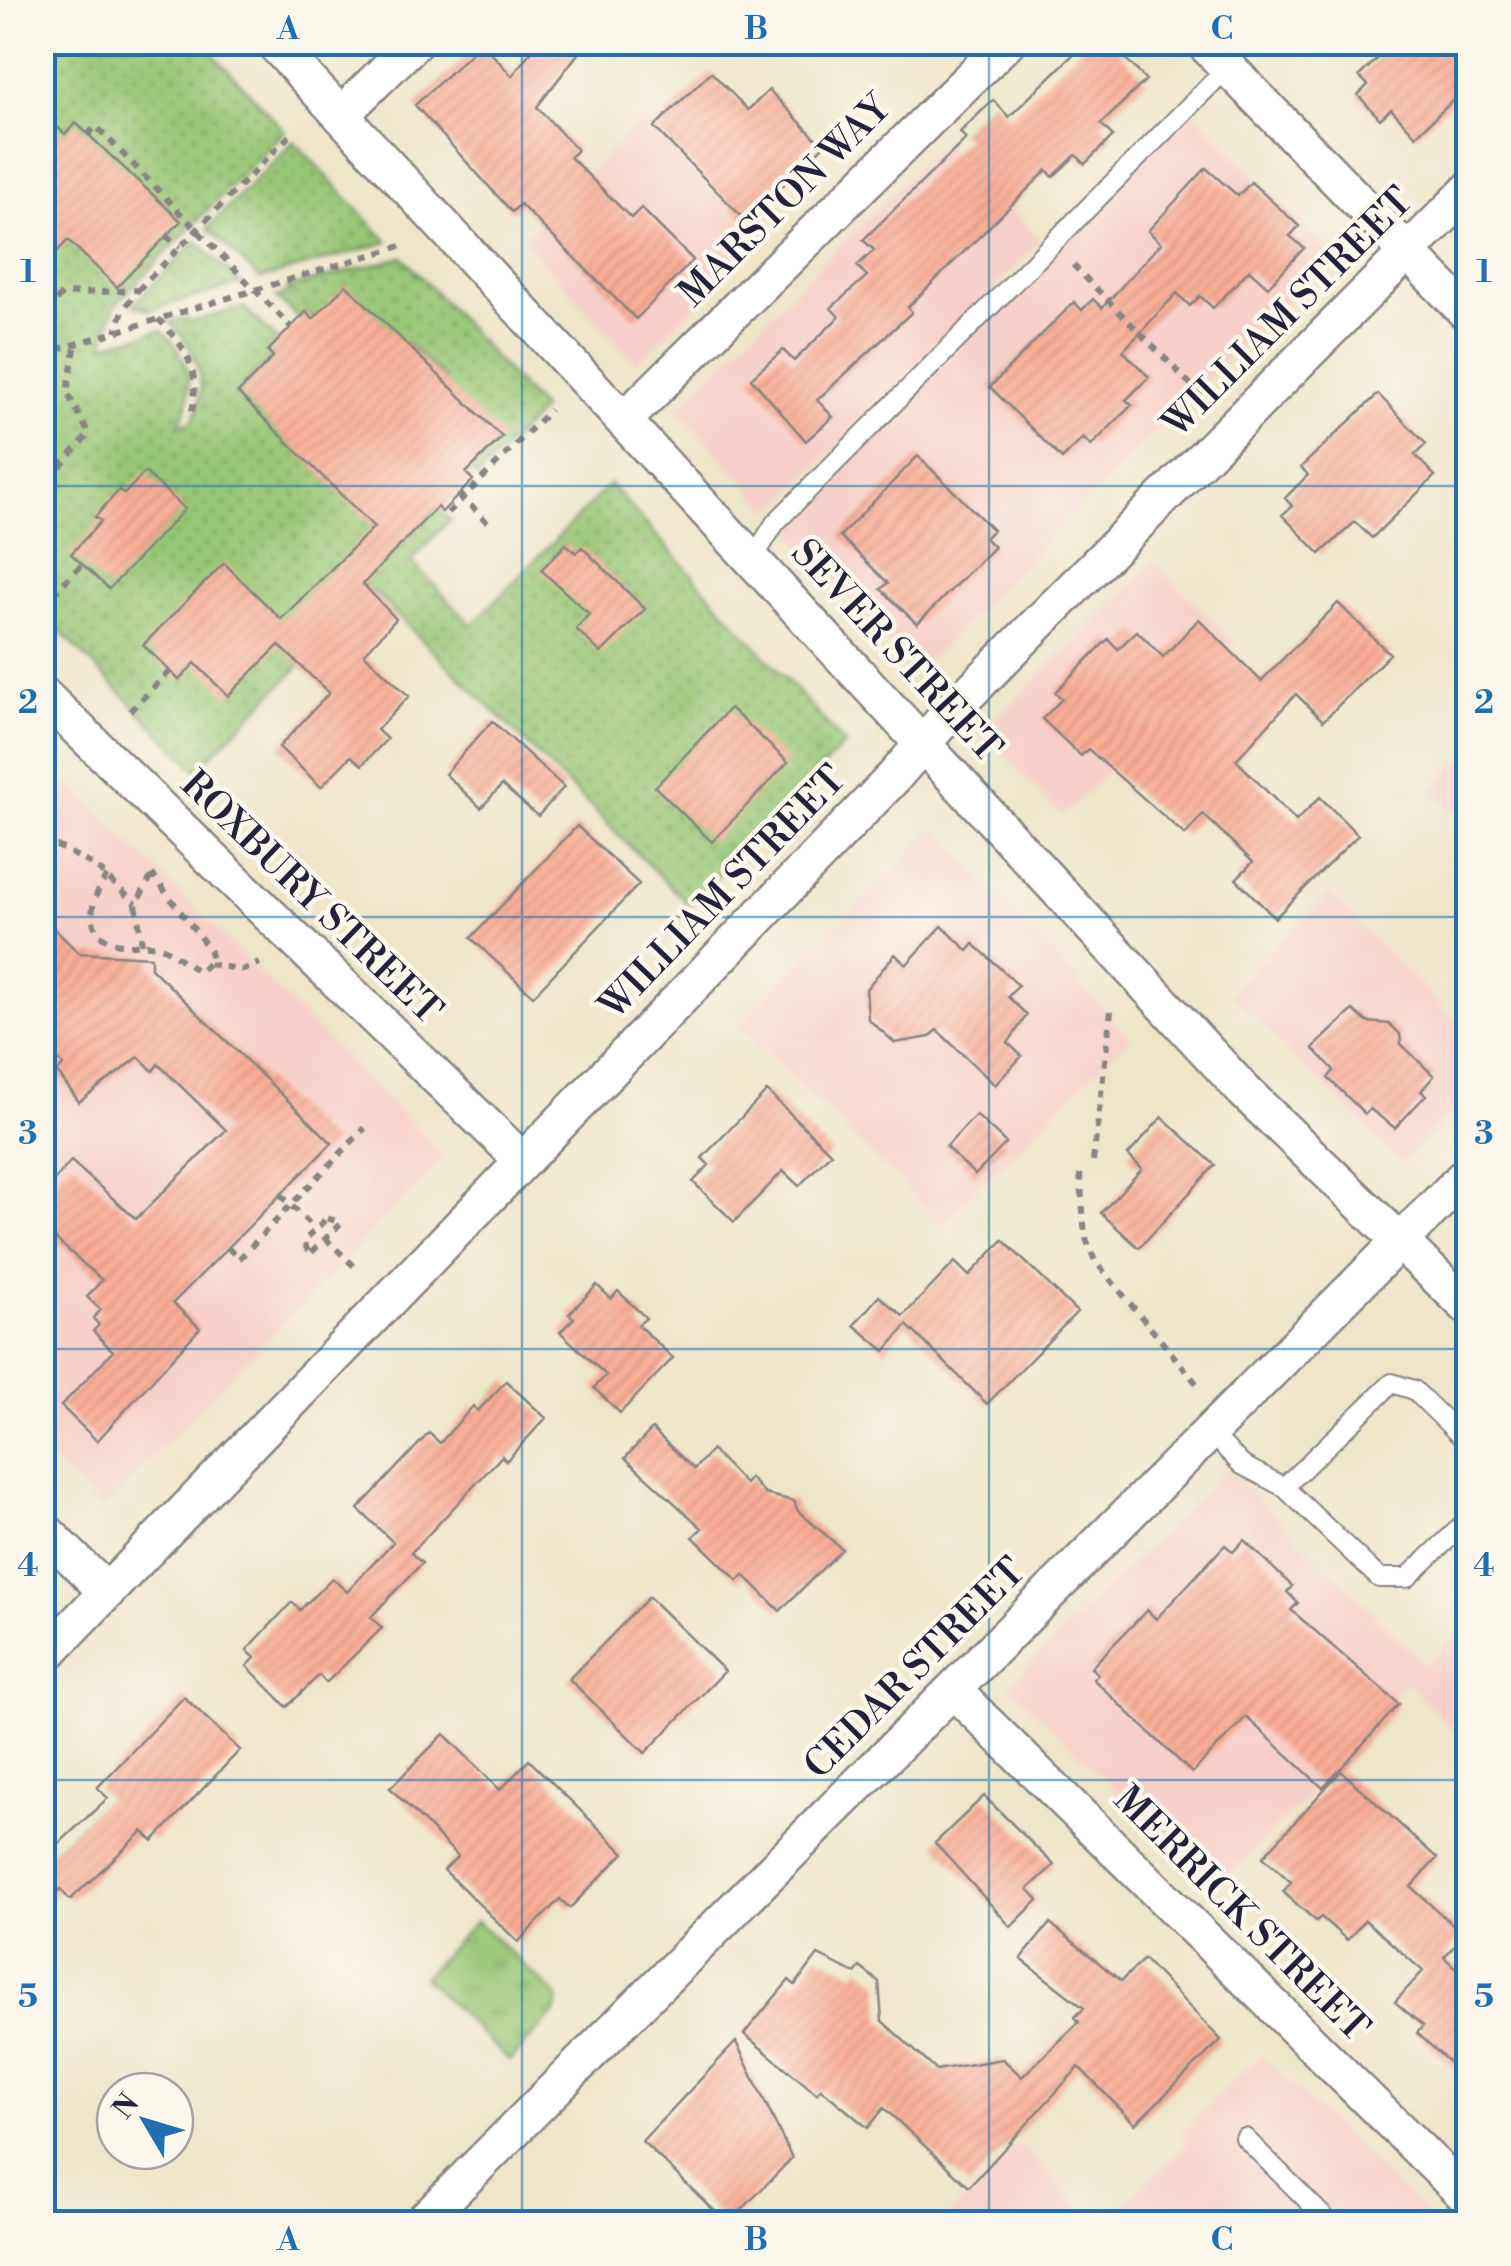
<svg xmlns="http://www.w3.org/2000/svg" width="1511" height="2266" viewBox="0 0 1511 2266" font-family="'Libre Bodoni',serif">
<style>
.built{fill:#f7d1c9}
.grass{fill:url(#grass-dots);stroke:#5c7458;stroke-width:2.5}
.park{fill:url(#park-tufts);stroke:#5c7458;stroke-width:2.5}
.building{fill:url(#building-hatch)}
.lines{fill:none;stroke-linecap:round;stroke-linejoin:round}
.lane-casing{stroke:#888482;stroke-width:22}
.street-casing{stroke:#888482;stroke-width:40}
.path{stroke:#888482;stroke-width:6;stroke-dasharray:8 8;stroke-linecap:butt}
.lane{stroke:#fff;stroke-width:18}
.street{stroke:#fff;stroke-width:35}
.grid{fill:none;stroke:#1f6fb2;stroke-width:2.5;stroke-opacity:0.55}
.labels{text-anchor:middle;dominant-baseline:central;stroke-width:9;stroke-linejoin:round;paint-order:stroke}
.street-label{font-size:38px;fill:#22223b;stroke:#fbf7ec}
.neatline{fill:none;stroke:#1f6fb2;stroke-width:4}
.grid-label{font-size:32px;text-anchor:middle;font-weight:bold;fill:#1f6fb2}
</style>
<defs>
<pattern id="grass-dots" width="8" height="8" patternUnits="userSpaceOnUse" patternTransform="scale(2.5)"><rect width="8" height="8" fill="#97c675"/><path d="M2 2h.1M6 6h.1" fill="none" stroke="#7ba061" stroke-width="1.8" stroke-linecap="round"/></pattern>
<pattern id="park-tufts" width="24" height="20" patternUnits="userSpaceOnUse" patternTransform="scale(2.5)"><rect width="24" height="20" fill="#97c675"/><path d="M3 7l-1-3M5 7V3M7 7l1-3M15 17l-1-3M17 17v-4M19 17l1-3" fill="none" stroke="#7ba061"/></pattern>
<pattern id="building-hatch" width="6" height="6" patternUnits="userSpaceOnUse" patternTransform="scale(2.5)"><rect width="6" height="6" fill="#f9ad97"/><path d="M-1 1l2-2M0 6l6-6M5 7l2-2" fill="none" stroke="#d59583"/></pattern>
</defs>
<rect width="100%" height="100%" fill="#fbf7ec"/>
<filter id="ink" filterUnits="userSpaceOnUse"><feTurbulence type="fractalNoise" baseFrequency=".01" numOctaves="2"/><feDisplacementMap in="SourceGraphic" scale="20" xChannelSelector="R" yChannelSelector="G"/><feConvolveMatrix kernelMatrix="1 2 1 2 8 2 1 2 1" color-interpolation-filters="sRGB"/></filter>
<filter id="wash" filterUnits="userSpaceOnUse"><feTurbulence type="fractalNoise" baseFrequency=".0048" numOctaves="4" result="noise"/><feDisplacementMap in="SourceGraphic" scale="40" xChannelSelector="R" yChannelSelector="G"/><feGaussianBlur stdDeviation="2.25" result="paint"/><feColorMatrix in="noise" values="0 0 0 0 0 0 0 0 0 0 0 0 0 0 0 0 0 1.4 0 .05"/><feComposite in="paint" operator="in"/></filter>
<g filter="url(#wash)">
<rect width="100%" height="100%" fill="#eee6c9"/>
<!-- built -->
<path class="built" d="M1181,99L1331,254L917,672L784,526L1086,219L1075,206Z
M643,119L760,241L636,364L522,239Z
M943,142L1042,240L771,512L677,409Z
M1153,562L1236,644L1062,817L983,732Z
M1468,753V826L1432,790Z
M42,756L445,1157L101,1510L43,1453Z
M934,828L1130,1037L942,1224L739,1026Z
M1329,893L1468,1034V1096L1402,1163L1229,994Z
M1227,1468L1426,1665L1468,1623V1747L1407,1683L1388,1702L1396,1710L1215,1888L1009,1685Z
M1260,2054L1429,2217L1423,2224H1105L1187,2143L1180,2134Z
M1019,2143L1095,2223H943Z"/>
<!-- grass -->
<path class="grass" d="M42,43H203L285,131L115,305L103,345L161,330C191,356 198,392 178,426L193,421C210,384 197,350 170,322L184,318L191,322L244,307L278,341L268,351L273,357L239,392L396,548L437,507L450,520L411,561L472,625L610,484L845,744L689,905L373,591L197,770L43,614Z
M294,141L388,242L260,279L208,228Z
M196,241L241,284L150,310L133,305Z
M403,257L542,410L477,477L469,470L501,437L435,389L445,379L406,342L396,350L313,319L306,312L299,319L276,297L291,292L287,288Z"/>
<!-- park -->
<path class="park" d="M476,1921L558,1997L556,2012L509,2061L423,1977Z"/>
<g id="blocks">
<!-- building -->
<path class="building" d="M538,42H587L537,107L577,150L570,157L631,218L641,208L693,260L636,319L520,204L512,212L415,105L482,43L512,76Z
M1086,42H1110L1146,80L1101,124L1113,136L1085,164L1076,155L1053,177L1047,170L908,307L912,312L817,400L833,417L806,441L751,378L783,350L794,361L839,317L831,308L867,276L857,266L874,250L863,240L966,139L960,132L993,100L1009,117Z
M1395,42H1442L1468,71V86L1416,136L1391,109L1380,119L1358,95L1368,85L1359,76Z
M711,72L748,110L769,90L823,146L746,221L654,127Z
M42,113L65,134L76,123L181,221L117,287L68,240L42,268Z
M1206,168L1238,196L1251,182L1299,226L1290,236L1304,248L1268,287L1249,270L1213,308L1200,296L1190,306L1177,293L1123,351L1149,377L1126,400L1132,405L1091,446L1083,438L1062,459L990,387L1074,302L1082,310L1093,299L1102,308L1161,243L1148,231Z
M346,285L502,437L466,473L473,480L442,512L437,507L363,584L396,619L364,654L409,696L377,730L387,739L362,765L351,756L321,787L279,747L329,693L279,645L228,696L195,663L179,680L143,645L224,563L281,619L374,527L238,393L273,357L268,351L291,327L306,312L313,319Z
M1378,394L1426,444L1415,455L1435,476L1372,538L1355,522L1320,554L1282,515L1292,506L1285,498L1308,475L1301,467Z
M918,456L993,530L985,538L994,547L917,624L881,589L888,583L840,536Z
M145,472L185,509L109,589L71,554L101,521L95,517L119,490L124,494Z
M566,544L576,553L582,547L645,609L601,653L576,629L589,614L541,570Z
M1338,603L1390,654L1323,721L1296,694L1236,760L1296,821L1320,797L1358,835L1275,918L1236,879L1253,862L1203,814L1185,835L1088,749L1081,756L1042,719L1062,699L1055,692L1108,639L1118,649L1137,631L1163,657L1199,619L1261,681Z
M730,708L788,762L712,842L655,787Z
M492,721L564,787L538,816L502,785L481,808L445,774Z
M577,826L639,884L533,996L471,938Z
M42,917L79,953L151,957V968L332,1143L173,1303L200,1328L97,1441L61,1406L113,1351L93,1331L99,1325L93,1318L101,1310L87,1297L102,1280L42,1227V1194L71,1161L136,1219L226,1130L158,1064L153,1071L139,1057L79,1102L57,1072L64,1065L42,1045Z
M942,926L968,951L974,944L1018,985L1008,997L1027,1015L1008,1043L1022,1056L995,1085L937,1030L930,1037L895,1043L868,1019L866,989L895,954L906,965Z
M1353,1010L1367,1022L1390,1024L1400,1034L1401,1044L1434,1076L1421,1091L1426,1095L1395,1128L1370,1109L1365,1114L1328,1078L1334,1070L1313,1048Z
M767,1091L831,1153L799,1186L783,1171L734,1222L693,1182L709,1165L702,1158Z
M976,1115L1006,1143L975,1175L946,1147Z
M1162,1117L1215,1165L1139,1248L1101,1213L1142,1169L1128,1155Z
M1003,1240L1077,1312L987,1404L907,1325L885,1351L854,1325L879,1296L903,1316L955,1262L969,1276Z
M597,1285L611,1299L618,1291L646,1318L638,1325L673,1358L620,1413L594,1388L606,1375L560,1332L574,1318L569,1314Z
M506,1381L546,1418L506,1461L502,1456L411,1553L422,1563L371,1617L382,1628L326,1683L319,1675L287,1707L247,1666L255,1658L247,1650L292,1602L300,1610L332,1578L347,1592L393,1542L358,1509L429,1433L440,1443L473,1406L478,1411Z
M652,1429L694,1469L712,1450L745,1484L750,1478L765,1494L794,1501L798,1511L842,1549L780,1611L744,1575L738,1581L693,1537L702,1528L625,1458Z
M1244,1540L1292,1586L1287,1592L1298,1603L1291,1610L1399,1704L1323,1788L1246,1717L1192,1773L1093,1679L1098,1674L1091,1668L1147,1610L1156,1619L1225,1545L1233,1552Z
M649,1597L725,1671L645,1753L569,1679Z
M184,1697L240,1750L153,1841L143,1831L70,1900L60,1889L42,1906V1859L108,1798L97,1788Z
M444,1734L500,1790L529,1760L624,1853L570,1908L560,1899L518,1942L444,1870L458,1856L390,1788Z
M1341,1771L1437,1858L1411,1887L1464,1935L1444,1957L1468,1979V2080L1417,2033L1423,2026L1395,2002L1423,1971L1365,1920L1347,1940L1321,1917L1316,1921L1283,1892L1291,1882L1263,1857Z
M984,1796L1054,1865L1028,1889L1038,1900L1011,1927L935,1843Z
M1050,1923L1121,1981L1144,1959L1221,2040L1135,2124L1079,2067L969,2187L884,2108L868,2128L821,2089L817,2094L744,2034L789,1980L795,1985L818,1955L855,1973L860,1967L879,1982L882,2021L936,2070L1003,2059L1022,2077L1079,2022L1075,2017L1084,2008L1021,1959Z
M736,2042L792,2158L728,2224L642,2141Z"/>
</g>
</g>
<g filter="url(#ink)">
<use href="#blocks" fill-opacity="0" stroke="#888482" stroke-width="2.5"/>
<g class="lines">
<defs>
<path id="lane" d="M753,559L775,523L1228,67
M1211,1433L1242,1465L1284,1487L1379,1578H1407L1468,1520
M1284,1487L1392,1383L1414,1390L1468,1443
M1245,2138L1331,2224"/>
<path id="street" d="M273,42L1244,1091L1468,1307
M1203,42L1468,314
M341,115L415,42
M624,420L1007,42
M42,694L523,1161
M42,1528L107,1592
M42,1659L894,777L952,710L1468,191
M954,1691L1468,2198
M420,2224L1468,1173"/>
</defs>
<!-- lane casing -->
<use href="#lane" class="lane-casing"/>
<!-- street casing -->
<use href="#street" class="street-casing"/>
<!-- path -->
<path class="path" d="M88,135L96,126L291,327
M166,236L180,247
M1073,265L1205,399
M138,290L293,132
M45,312L62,294L138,290L124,308L116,331
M158,319C188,348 203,376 190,418
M42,348L49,352L401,246
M60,467L89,434L67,392L76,343
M459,494L488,523
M448,513L550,410
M42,606L82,564
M130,711L170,671
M42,838L95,866L136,904
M107,876C92,896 81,931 113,942C128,948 145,942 160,947C176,952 186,967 201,971L212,959L209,949L152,874
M142,944L136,904L154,872
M209,964L243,970L260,963
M1093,1161L1111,1011
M1080,1174L1085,1236L1095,1261L1197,1384
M281,1195L313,1227
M327,1218L341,1223L309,1255L304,1241Z
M325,1238L354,1266
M228,1248L239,1259L365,1128"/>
<!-- lane -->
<use href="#lane" class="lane"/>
<!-- street -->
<use href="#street" class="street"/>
</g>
</g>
<!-- grid -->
<path class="grid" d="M522,42V2224M989,42V2224M42,486H1468M42,917H1468M42,1349H1468M42,1780H1468"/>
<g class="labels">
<!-- street labels -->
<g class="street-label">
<text transform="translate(785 201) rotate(-45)">MARSTON WAY</text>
<text transform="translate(1288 313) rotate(-45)">WILLIAM STREET</text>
<text transform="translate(896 651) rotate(47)">SEVER STREET</text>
<text transform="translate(723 893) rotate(-46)">WILLIAM STREET</text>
<text transform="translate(311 898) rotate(44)">ROXBURY STREET</text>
<text transform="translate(915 1669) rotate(-45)">CEDAR STREET</text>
<text transform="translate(1241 1914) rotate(45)">MERRICK STREET</text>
</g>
</g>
<!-- margin -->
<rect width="1511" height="2266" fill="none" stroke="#fbf7ec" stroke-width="110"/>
<!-- north arrow -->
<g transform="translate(145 2121) rotate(308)"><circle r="48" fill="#fbf7ec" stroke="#a4a2a5" stroke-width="2.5"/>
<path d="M0-8L18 38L0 25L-18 38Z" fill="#1f6fb2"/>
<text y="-15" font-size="28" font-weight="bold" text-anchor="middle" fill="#22223b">N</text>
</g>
<rect x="55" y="55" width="1401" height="2156" class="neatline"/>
<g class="grid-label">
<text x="288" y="39">A</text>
<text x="756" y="39">B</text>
<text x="1222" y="39">C</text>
<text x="28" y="282">1</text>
<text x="1484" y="282">1</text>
<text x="28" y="713">2</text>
<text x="1484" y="713">2</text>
<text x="28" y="1144">3</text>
<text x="1484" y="1144">3</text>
<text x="28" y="1576">4</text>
<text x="1484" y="1576">4</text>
<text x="28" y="2007">5</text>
<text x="1484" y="2007">5</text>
<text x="288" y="2250">A</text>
<text x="756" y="2250">B</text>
<text x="1222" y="2250">C</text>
</g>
</svg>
